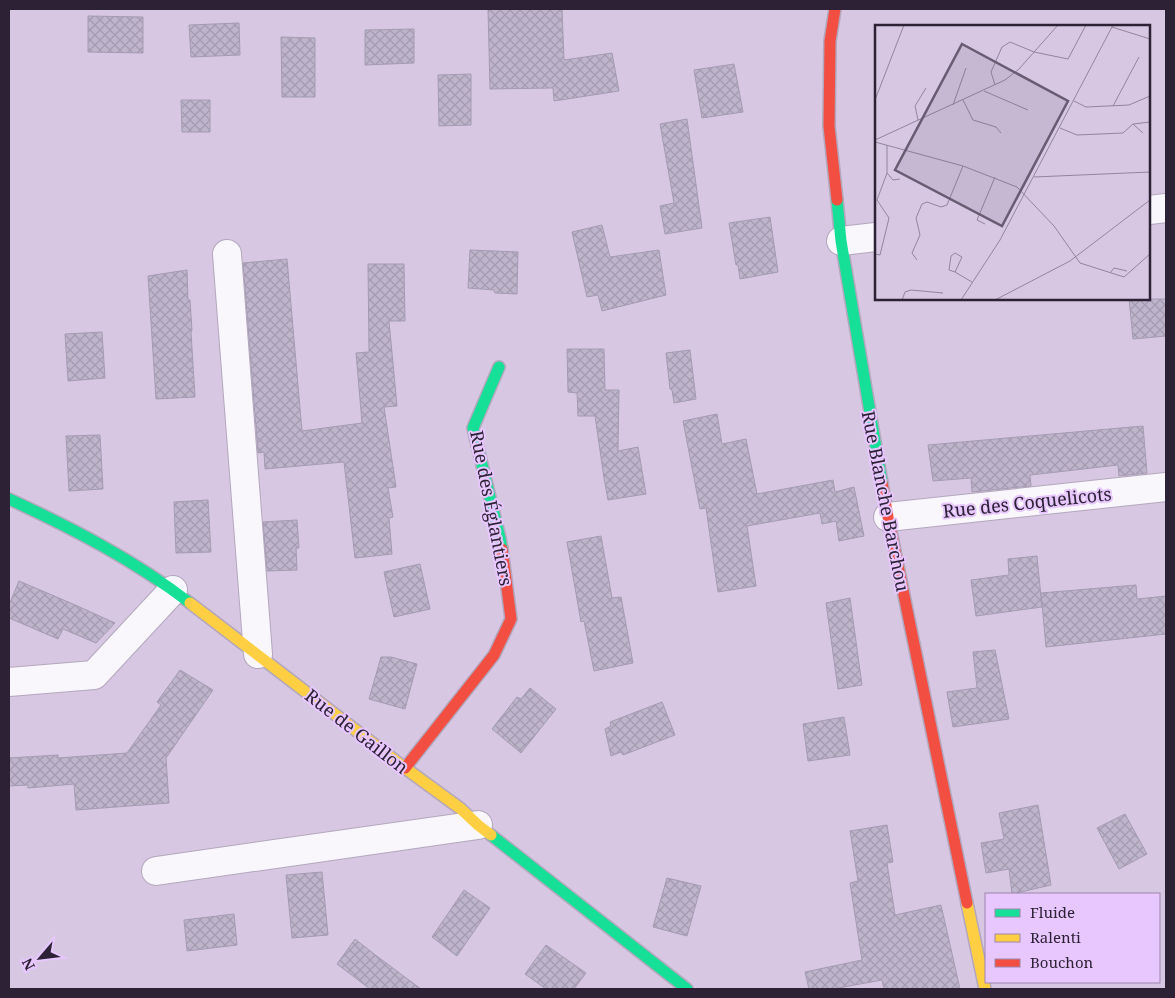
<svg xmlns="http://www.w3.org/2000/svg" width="1175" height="998" viewBox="0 0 1175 998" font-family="'Noto Serif',serif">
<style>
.building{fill:url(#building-cross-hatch);stroke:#a49bb2}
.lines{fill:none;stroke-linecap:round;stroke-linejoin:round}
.street-casing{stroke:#b3a7bd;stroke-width:30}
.fast-casing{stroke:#b3a7bd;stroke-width:14}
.slow-casing{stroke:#b3a7bd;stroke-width:14}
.jam-casing{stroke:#b3a7bd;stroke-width:14}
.street{stroke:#f9f7fb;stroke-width:28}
.fast{stroke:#16e098;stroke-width:11}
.slow{stroke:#ffcf43;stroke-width:11}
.jam{stroke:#f24e42;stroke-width:11}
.labels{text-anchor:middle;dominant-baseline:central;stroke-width:4;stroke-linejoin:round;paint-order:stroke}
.street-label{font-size:18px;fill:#2d2135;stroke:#e7c7fe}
.inset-road{fill:none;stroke:#93859d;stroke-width:1}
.view{fill:#685b72;fill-opacity:0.15;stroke:#685b72;stroke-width:2.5}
.inset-edge{fill:none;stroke:#2d2135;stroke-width:2.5}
</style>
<defs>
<pattern id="building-cross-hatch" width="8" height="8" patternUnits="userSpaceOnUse" patternTransform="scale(1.25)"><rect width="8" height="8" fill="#beb5cc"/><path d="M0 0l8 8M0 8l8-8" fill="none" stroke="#a49bb0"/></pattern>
</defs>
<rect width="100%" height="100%" fill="#d7c7e3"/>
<!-- building -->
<path class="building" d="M488,9H562L564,60L612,53L619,91L554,101L553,88L490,89Z
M88,16L143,17V53L88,52Z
M239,23L240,55L191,57L189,25Z
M414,29V63L365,65V30Z
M281,37L315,38V97H282Z
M734,64L743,112L702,118L694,70Z
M471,74V125L439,126L438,75Z
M181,100H210V132H182Z
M687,119L702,228L665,234L660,206L674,203L660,124Z
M770,217L778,272L740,279L738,265H736L729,223Z
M602,225L610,257L659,250L666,295L602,311L598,295L587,297L572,232Z
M470,250L518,252L517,294L495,293L494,290L468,288Z
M287,259L302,431L362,423L356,353L369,352L368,264H404L405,321H389L397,406L384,407L396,487L388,488L393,517L389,518L392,554L355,558L344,462L265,469L264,452L258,453L243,263Z
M187,270L188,300H190L192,331L191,332L195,397L156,399L148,276Z
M1129,299H1166V336L1133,339Z
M102,332L105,378L68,381L65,334Z
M567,349H604L605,390H619L618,451L638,447L646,494L608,500L604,478L595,416H578L577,393L568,392Z
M690,350L696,399L674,403L672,390L670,389L666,353Z
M717,414L722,444L746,439L757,494L833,480L835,492L854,487L864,536L839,541L836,521L822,524L820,513L747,526L756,586L718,592L706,508L700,509L683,421Z
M1143,426L1147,473L1119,476L1118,465L1066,471L1030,475L1031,486L972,492L971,478L933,481L928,445Z
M100,435L103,489L69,491L66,436Z
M208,500L211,552L176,553L174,502Z
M297,520L299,548H296L297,570L267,571L263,522Z
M601,536L612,598L621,597L633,663L594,671L584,621L581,622L567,542Z
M1037,556L1042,607L976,616L971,580L1009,575L1008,559Z
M420,564L430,609L394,617L384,572Z
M19,581L73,604L115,623L96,643L63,629L58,639L9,618V605Z
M1136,585L1137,599L1166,596V634L1046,647L1041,593Z
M850,598L862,685L838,689L826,603Z
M995,650L1009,719L953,727L947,692L977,688L973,652Z
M381,657H391L417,664L405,709L369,699Z
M180,670L213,690L166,758L169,803L76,810L74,784L28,788V785L9,786V758L58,755V758L127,753L161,705L157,702Z
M530,688L556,709L521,753L492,729L517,697L521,699Z
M662,702L675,735L623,755L621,752L611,756L605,729L611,726L610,722Z
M844,717L850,755L808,761L803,724Z
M1038,805L1051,885L1012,894L1009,869L986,873L981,843L1004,839L999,813Z
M1125,814L1147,854L1119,869L1097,828Z
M887,825L893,862L887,863L895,915L941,905L960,989H884L882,980L833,989H809L805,972L862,960L850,883L858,881L850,831Z
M322,872L328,935L292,938L286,875Z
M667,878L701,886L687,936L653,927Z
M464,890L490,908L457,956L432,937Z
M234,914L237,945L187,951L184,920Z
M355,939L378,957L421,989H370L337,964Z
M546,945L586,973L574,989H546L525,974Z"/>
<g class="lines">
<defs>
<path id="street" d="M1149,210L1166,208
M841,241L876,237
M227,254L258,654
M888,517L1166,487
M9,682L94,675L173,590
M156,871L478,825"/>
<path id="fast" d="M837,200L841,241L882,483
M499,367L473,428L500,538L502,549
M9,499C72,528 134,560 190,603
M491,835L687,989"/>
<path id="slow" d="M190,603L405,768L461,809L478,825L491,835
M967,903L985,989"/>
<path id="jam" d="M835,9L830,41L829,126L837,200
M882,483L888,517L967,903
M405,768L494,655L511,619L502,549"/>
</defs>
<!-- street casing -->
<use href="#street" class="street-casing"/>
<!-- fast casing -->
<use href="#fast" class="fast-casing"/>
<!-- slow casing -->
<use href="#slow" class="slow-casing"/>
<!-- jam casing -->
<use href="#jam" class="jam-casing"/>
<!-- street -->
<use href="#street" class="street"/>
<!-- fast -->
<use href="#fast" class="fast"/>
<!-- slow -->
<use href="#slow" class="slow"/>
<!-- jam -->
<use href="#jam" class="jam"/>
</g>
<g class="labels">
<!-- street labels -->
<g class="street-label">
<text transform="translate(886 501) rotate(79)">Rue Blanche Barchou</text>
<text transform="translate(1027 502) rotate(-6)">Rue des Coquelicots</text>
<text transform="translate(492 508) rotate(79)">Rue des Églantiers</text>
<text transform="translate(357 731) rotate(38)">Rue de Gaillon</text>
</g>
</g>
<!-- overview -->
<g transform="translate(875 25)">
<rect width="275" height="275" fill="#d7c7e3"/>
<path class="inset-road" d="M237,2L275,14M120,60L116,47L127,22L135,17L159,27L193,34L211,0M109,66L153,85M0,75L29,0M88,75L98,95L121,102L126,108M199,76L211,82L254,80L275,71M78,80L91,43M238,81L264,32M43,95L40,81L51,63M258,99L275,97M185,103L202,110L248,108L258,99L268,108M0,115L130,55L144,44L183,0M0,117L88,141L142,162L179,201L205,238L249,252L275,229M12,148L18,155L25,154M159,152L275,147M110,199L102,195L120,152M0,229L5,230L14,193L2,175L12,148V120M42,235L37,228L45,210L41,193L47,179L52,177L66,182L72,180L88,141M80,247L74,245L76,231L80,228L87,232L80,247L97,257M235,248L239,243L252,246M27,275L30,267L36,265L68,268M86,275L125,215L238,0M120,275L195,236L275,175"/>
<path class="view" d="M87,19L193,76L127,201L20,145Z"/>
<rect width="275" height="275" class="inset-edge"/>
</g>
<!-- border -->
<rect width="1175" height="998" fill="none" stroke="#2d2135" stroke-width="20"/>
<!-- legend -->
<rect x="985" y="893" width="175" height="90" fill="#e7c7fe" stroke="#9d85ae"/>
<rect x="995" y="909" width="25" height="8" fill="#16e098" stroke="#9d85ae"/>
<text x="1030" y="918" font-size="15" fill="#2d2135">Fluide</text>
<rect x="995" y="934" width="25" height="8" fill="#ffcf43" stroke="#9d85ae"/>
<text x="1030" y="943" font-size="15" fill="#2d2135">Ralenti</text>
<rect x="995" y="959" width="25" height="8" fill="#f24e42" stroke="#9d85ae"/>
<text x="1030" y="968" font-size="15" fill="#2d2135">Bouchon</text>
<!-- north arrow -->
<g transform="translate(40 958) rotate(242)" stroke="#e7c7fe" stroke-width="4" paint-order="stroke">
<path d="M0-4L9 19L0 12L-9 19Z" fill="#2d2135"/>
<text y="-8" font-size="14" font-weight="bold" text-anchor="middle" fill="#2d2135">N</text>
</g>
</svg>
